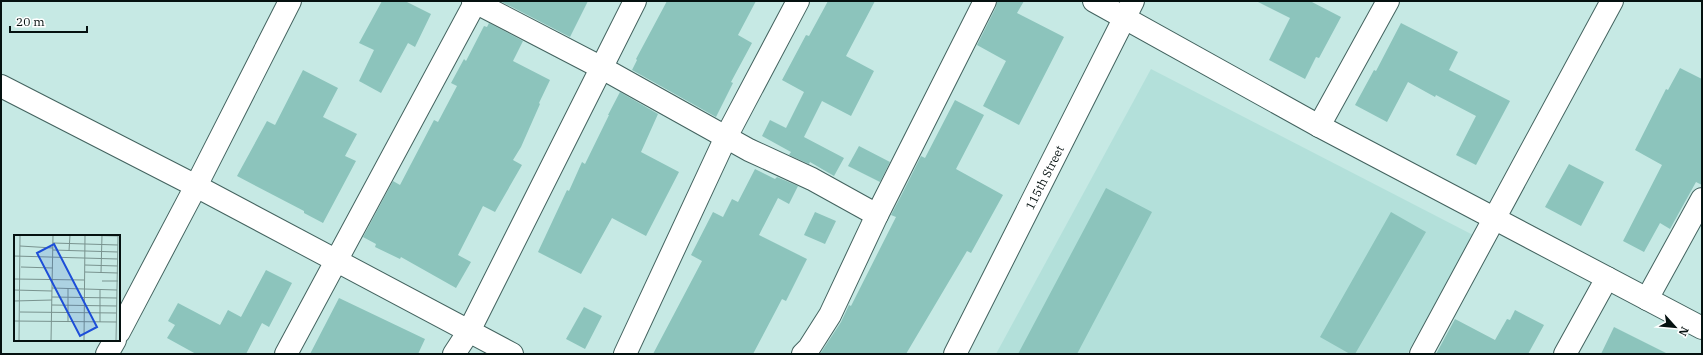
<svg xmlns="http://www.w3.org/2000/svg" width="1703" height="355" viewBox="0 0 1703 355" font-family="'IBM Plex Serif',serif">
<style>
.built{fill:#b3e0da}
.building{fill:#8cc4bc}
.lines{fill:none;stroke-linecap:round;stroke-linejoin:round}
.street-casing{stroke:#43635f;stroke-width:24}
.street{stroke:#fff;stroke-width:22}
.labels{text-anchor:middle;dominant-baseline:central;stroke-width:4;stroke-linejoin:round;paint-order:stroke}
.street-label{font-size:12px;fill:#051110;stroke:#fff}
.inset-road{fill:none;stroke:#79938f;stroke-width:1}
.view{fill:#1d4ed8;fill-opacity:0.15;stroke:#1d4ed8;stroke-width:2}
.inset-edge{fill:none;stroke:#051110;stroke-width:2}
</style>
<rect width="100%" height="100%" fill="#c6e9e4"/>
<!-- built -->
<path class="built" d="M1151,69L1473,235L1407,354H996Z"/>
<!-- building -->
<path class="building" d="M382,1H405L431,14L415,47L408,43L381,93L359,81L374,50L359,43Z
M500,1H588L570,37Z
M667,1H756L738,35L752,43L731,82L733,83L716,117L632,70L637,60L636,59Z
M828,1H875L846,56L874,71L851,116L822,101L804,137L844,158L834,176L810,162L809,164L789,155L791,152L762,136L770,120L786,128L804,92L782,80L806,35L809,36Z
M997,1H1024L1017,13L1064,37L1019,125L983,106L1006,61L977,45L996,7Z
M1256,1H1310L1341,17L1319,58L1316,57L1305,79L1269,60L1290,18Z
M489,23L523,41L513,61L550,80L539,103L540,104L521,147L513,160L522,165L495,212L483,206L458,255L471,262L456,288L401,257L400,259L375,247L376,244L363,237L393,181L400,185L434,120L438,122L457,86L451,83L464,59L466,61L484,26L487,27Z
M1401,23L1458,52L1449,70L1510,101L1476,165L1456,155L1476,116L1436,95L1435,97L1408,82L1387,122L1355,105L1374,70L1376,71Z
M1680,68L1702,79V185L1696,182L1670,229L1660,223L1644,252L1623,241L1662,165L1635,150L1666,89L1668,90Z
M303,70L338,88L323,117L357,134L345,156L356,161L323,223L304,213V211L237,176L267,121L275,125Z
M620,92L658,114L641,152L679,172L646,236L612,218L581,274L538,252L567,190L569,191L582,162L585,164L609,115H608Z
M955,100L984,115L956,169L1003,195L971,253L967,251L906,354H820L841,322L849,305L851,306L896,217L891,215L902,194L921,156L925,158Z
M859,146L890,162L880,182L848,166Z
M1569,164L1604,182L1581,226L1545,207Z
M755,169L775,179L777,177L798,186L789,204L778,198L759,235L807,259L786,301L782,299L753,354H653L702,261L691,255L713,212L723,217L732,199L738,202Z
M1106,188L1152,212L1077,354H1018Z
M815,212L836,221L825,244L804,235Z
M1391,212L1426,232L1355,354H1350L1320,337Z
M266,270L292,283L269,327L262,323L246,354H196L167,338L175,325L168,321L178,303L220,325L228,310L241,317Z
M339,298L425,339L418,354H310Z
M584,307L602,316L585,349L566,339Z
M1515,310L1544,325L1528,354H1436L1455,319L1495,340L1507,319L1510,320Z
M1614,327L1668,354H1601Z"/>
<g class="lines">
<defs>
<g id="street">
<path d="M473,1L602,68L749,150L812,179L877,215"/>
<path d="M1094,1L1319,126L1702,328"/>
<path d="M1,86L196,186L512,354"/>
<path d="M1319,126L1388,1"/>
<path d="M1647,299L1702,199"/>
<path d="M119,332L196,186L290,1"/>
<path d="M107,354L115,340"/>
<path d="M286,354L476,1"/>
<path d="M454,354L469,331L635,1"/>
<path d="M625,354L726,137L798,1"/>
<path d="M803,354L809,348L830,315L877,215L985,1"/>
<path id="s1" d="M955,354L1133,1"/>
<path d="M1421,354L1612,1"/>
<path d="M1565,354L1607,278"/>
</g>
</defs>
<!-- street casing -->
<use href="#street" class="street-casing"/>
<!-- street -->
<use href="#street" class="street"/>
</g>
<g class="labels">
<!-- street labels -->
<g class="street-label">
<text stroke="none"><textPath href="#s1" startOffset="198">115th Street</textPath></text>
</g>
</g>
<!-- overview -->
<g transform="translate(14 235)">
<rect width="106" height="106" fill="#c6e9e4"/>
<path class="inset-road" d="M65,0L104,1M39,8L104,10M6,11L39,13M39,15L104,17M55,16L56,0M0,21L104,24M71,30L104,31M7,32L39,33M71,37L104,38M87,38L88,0M0,44L70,45M88,46H104M38,53L103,55M0,55L38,56M38,62L103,63M0,66L38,65M38,70L103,71M6,77L103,78M0,86L103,87M54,87V53M86,87V55M5,106L6,0M37,106L39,0M70,106L71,0M102,106L104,0"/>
<path class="view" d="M40,9L83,92L66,101L23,18Z"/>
<rect width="106" height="106" class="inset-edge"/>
</g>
<!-- border -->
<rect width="1703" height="355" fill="none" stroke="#051110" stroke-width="4"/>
<!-- north arrow -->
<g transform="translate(1675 327) rotate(117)" stroke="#ffffff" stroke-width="3" paint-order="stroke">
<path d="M0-3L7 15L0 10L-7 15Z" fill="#051110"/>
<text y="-6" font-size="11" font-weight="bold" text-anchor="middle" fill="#051110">N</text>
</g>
<!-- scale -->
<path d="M10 26v6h77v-6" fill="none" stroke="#051110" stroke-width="2"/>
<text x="16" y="26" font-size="12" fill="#051110" stroke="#ffffff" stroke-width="3" paint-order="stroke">20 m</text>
</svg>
